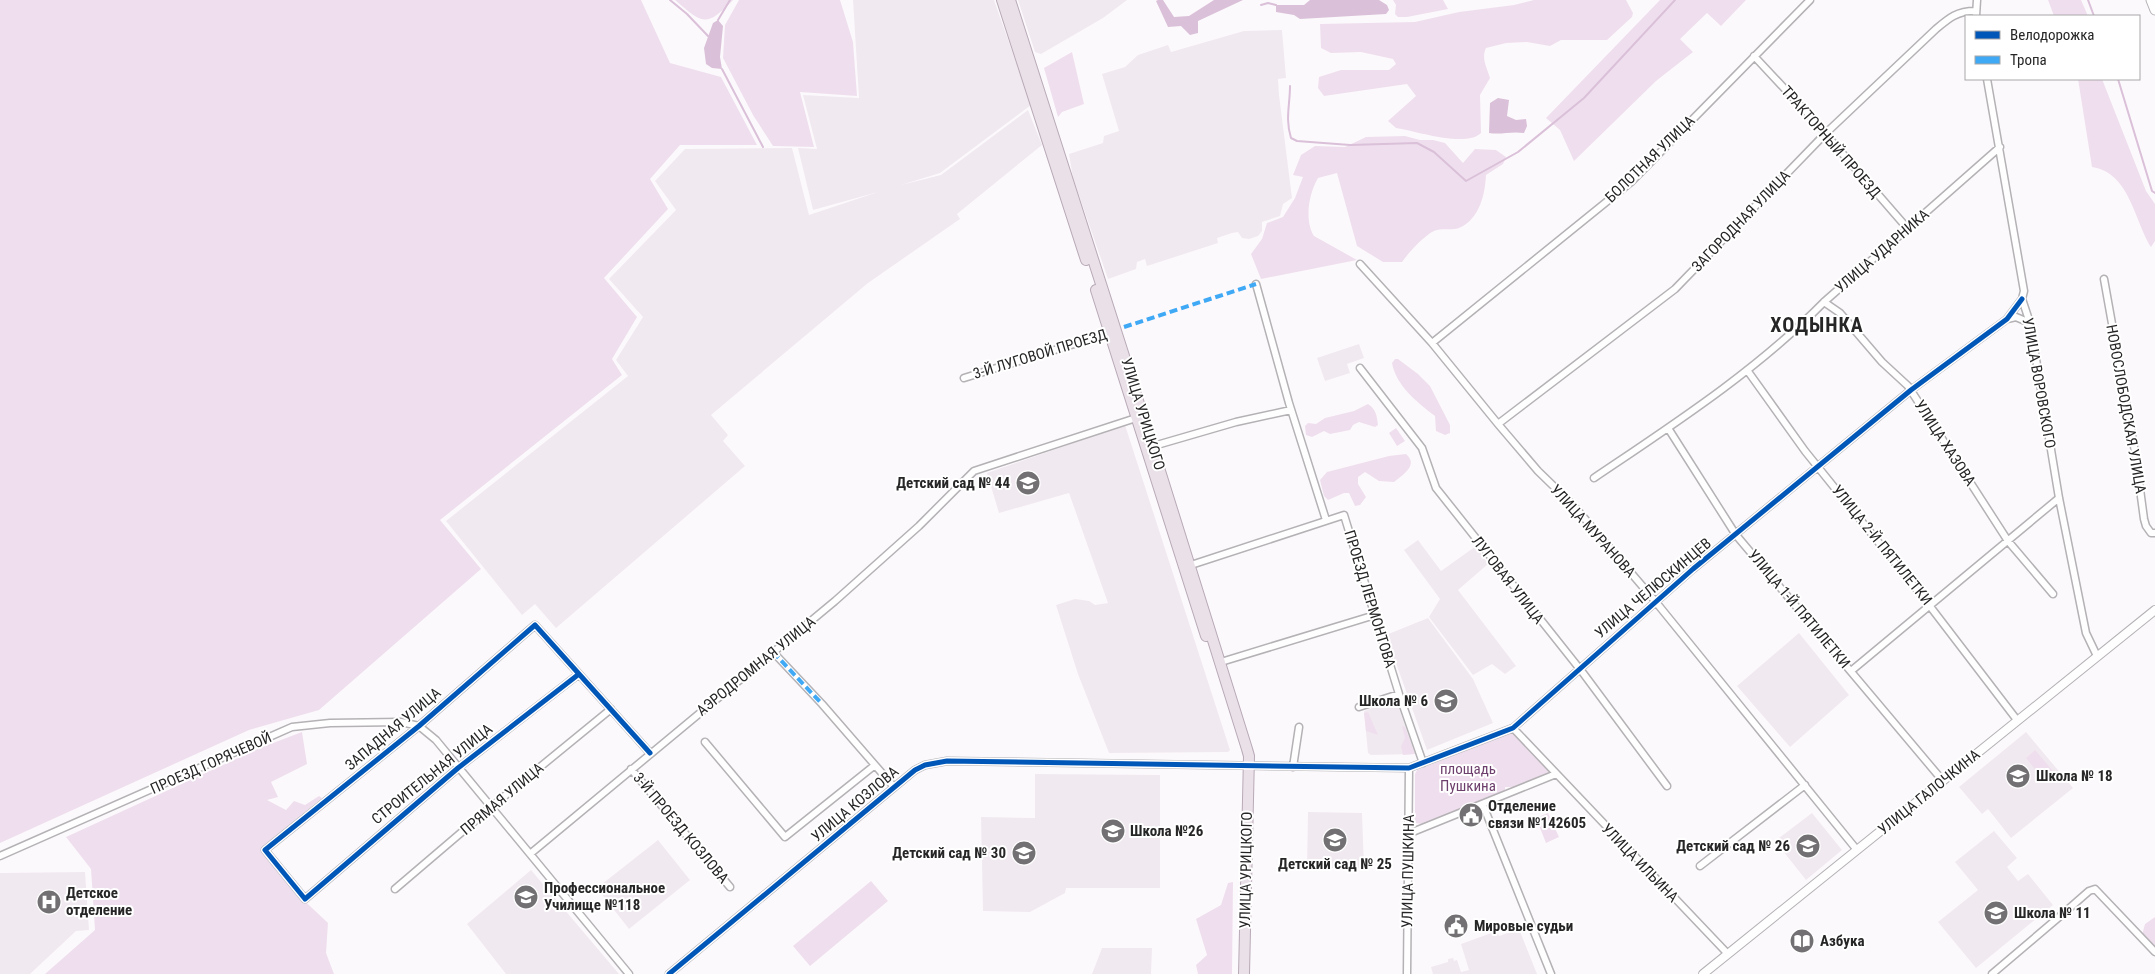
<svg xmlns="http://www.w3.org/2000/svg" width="2155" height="974" viewBox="0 0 2155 974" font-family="'Roboto Condensed',sans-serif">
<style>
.built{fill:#f1e9f0}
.green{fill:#efdfee}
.water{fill:#dac0d8}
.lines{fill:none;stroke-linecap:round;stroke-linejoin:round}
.stream{stroke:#dac0d8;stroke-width:2}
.minor-casing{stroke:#b4b2b4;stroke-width:9}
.tertiary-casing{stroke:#b4b2b4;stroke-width:10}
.secondary-casing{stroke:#b4b2b4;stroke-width:11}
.trunk-casing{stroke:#b8aab7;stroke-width:12}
.minor{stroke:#fffeff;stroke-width:6}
.tertiary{stroke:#fffeff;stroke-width:8}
.secondary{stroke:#fffeff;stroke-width:9}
.trunk{stroke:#e9e0e8;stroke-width:10}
.quiet{stroke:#3fa9f5;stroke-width:4;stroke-dasharray:8 4;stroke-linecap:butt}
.cycleway-casing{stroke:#fff;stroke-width:8}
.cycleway{stroke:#0057b8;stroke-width:5}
.labels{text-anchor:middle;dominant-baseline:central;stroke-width:4;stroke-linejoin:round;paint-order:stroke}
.street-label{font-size:15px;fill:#272627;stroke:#fff}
.poi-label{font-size:15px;font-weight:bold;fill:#272627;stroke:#fff;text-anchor:start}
.park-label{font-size:15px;fill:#6d3f6c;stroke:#fff}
.district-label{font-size:20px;font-weight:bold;letter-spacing:1px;fill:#272627;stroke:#fff}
</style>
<rect width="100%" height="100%" fill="#fcf9fc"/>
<!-- built -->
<path class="built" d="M853,0H994L1031,105L940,173L901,185L941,175L1028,110L1042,145L957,214L960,219L868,283L711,415L728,435L723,441L745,466L556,628L535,604L522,615L446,521L628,376L616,360L643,317L609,279L676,210L655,181L685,149L792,148L809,215L878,192L813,210L798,148L817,149L803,95L859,98Z
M1018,0H1127L1103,18L1041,54L1035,52Z
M1282,30L1286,78L1278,79L1279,95L1292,198L1283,204L1280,216L1262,222V231L1258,236L1249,239L1242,238L1238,232L1232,233L1217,238L1218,243L1147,266L1145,259L1137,262L1136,269L1108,279L1073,178L1069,154L1103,143L1104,136L1119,131L1102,74L1125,67L1138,55L1168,45L1171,52L1244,31Z
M1359,344L1364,358L1347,364L1350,373L1325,381L1317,358Z
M1125,425L1230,750L1228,752L1109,753L1078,674L1056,605L1075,599L1089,601L1095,605L1108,603L1069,493L999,513L987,473Z
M1418,540L1441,571L1476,546L1488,564L1458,590L1516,666L1505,674L1492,664L1473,675L1429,617L1440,599L1404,550Z
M1428,618L1473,679L1493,723L1427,750L1386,635Z
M1799,633L1849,695L1790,747L1737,686Z
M1389,702L1397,703L1415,754L1371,755L1368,753L1364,711Z
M2026,732L2073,788L2011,838L1988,809L1982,814L1959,787Z
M1035,774L1160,775V888H1066L1065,893L1030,912L983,911L981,817L1035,818Z
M1308,812L1362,813L1364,868H1307Z
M1812,813L1842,850L1806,880L1775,841Z
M1994,831L2017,858L2007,867L2018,881L2028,874L2053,905L1976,968L1938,922L1978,890L1955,862Z
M658,840L690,880L629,929L597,888Z
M531,870L619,974H506L467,924Z
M85,872L89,930L76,931L30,974H0V873Z
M1519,929L1537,974H1433L1431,967L1448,962V959L1453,958L1454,961L1457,960L1461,972L1469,970L1461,944L1497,931L1499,936Z
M1102,948H1152L1151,974H1092Z"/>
<!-- green -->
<path class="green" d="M0,0H641L670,63L721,77L757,145H680L650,179L668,209L604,278L637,317L612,359L622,375L440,520L481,569L319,710L249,730L0,843Z
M675,0H733C706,28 703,24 675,0Z
M739,0H840L853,42L857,96L800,92L814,147L773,146L753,115L723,58L725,25Z
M1393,0H1443L1448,9L1407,17H1398L1395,14L1396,5Z
M1534,0H1626L1633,13L1632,17L1607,40H1561L1550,46L1527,42L1506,43L1486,48C1481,58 1487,68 1490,78L1480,95L1481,133C1466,148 1416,131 1396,128L1388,121L1416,96L1407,84L1324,96L1318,88L1319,77L1341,70H1389L1396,64L1393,59L1361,52L1331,53L1321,48L1320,24L1415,22L1459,12L1514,5Z
M1660,0H1746L1721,26L1707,13L1680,39L1693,52L1656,81L1574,161L1560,130L1546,118Z
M2048,0H2081L2088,16H2054Z
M1072,52L1084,104L1062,112L1058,117L1044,68Z
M2078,79H2102L2146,191L2155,204V241L2151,247C2134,220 2130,173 2092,167Z
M1405,136L1420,140H1433L1445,143L1463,163L1475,149L1496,150L1506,157L1503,164L1486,175C1485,194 1480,219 1459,228C1451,231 1440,227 1432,232C1421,239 1410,251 1402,262H1383L1357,246L1337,173L1318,178C1309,193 1304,220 1314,236L1357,260L1261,279L1251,254L1262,239L1267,223L1283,217L1295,198L1303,177L1293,175L1301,155L1315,146L1345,147L1366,137Z
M1395,359H1398L1418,374L1430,386L1450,425V433L1445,435L1436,431L1435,416C1418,403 1396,386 1392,363Z
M1368,404C1376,409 1377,416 1378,425L1375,427L1359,422L1353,425L1350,430L1330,434L1324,431L1312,437L1306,435L1305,426L1308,423L1316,424L1325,418L1354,411Z
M1396,428L1405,441L1397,446L1389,433Z
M1406,454C1419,465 1403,475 1394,482L1379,481L1365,472L1358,477V484L1366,497L1360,505L1355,506L1349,493H1344L1328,500L1324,496L1320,480L1327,472L1389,456Z
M1368,712L1378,735L1366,731L1364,713Z
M1402,726L1405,727L1415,754L1403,755L1401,746L1405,738Z
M302,732L307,764L271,782L278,797L267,800L286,810L294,801L305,805L319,796L322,798L261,848L294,891L328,923L326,953L334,974H45L95,930L91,869L66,837L260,748Z
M1510,733L1515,734L1548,770L1549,773L1546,776C1532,782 1519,788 1505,787V791L1422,824L1415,823V774L1417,770Z
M2035,750L2053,771L2043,779L2026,758Z
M1548,813L1559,837L1546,843L1536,818Z
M871,881L888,901L810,966L793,946Z
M1233,882L1232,974H1198L1196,965L1207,955L1196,919L1221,905L1228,883Z
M2155,917V945L2153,946L2142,935L2145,924Z"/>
<!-- water -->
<path class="water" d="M1158,0H1163L1174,17L1189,16L1214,0H1243L1198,21V33L1190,35L1181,26L1168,27L1156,1Z
M1310,0H1379L1387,5L1389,10L1386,14L1300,19L1294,15L1276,12V5H1304Z
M718,20L723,26L720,57L722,69L712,68L706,64L704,48L713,23Z
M1498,98L1509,100L1507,116L1516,120L1526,119L1527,126L1524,133C1510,131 1502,135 1489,133L1490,103Z"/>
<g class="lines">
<!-- stream -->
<path class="stream" d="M670,0L687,14L708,36
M2088,0L2094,16
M1261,5L1268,3L1276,5
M718,20L730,0
M722,69L763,147
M2118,79L2152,191L2155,193
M1290,86C1290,105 1285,119 1291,138L1297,141L1350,145L1417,143L1434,152L1466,181L1518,152L1584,98L1675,0"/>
<defs>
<path id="minor" d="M1976,16L1977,0
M1754,56L1826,133L1829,138L1908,229
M1987,79L2024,291L2022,299L2030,323L2059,498L2086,633L2097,656
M1360,264L1432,343L1498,424L1538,471L1574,506L1655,601L1857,850
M2104,279L2135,452L2144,519L2146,526L2151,533H2155
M1256,284L1289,403L1326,520
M1824,302L1840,313L1882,362L1908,386L2008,541L2053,594
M2007,319L2016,317L2030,323
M1432,343L1631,182L1810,0
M1360,368L1422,448L1436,488L1583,673L1667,786
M1747,370L1805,451L1929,605L2017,720
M964,378L1113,332
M1498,424L1675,289L1826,133L1936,29C1949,18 1957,11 1975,11
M1668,428L1736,535L1943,781
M1150,447L1236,422L1291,410
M1594,478C1674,424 1756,371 1824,302L2000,147
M1191,565L1344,515L1399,694L1423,763
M773,652L822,704L894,787
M1221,662L1375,615
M1851,671L2059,498
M579,674L458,768L305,899L265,850L419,726L535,625L650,753
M1359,707L1399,694
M1513,728L1727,953
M705,742L785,837L875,765
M1293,767L1299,727
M631,769L730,887
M1483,805L1551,974
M1409,832L1415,831L1556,774
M530,854L835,601L919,526L974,471L1136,418
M0,856L292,727L330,723L401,722L419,726L436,740L629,974
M1700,866L1805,785
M395,889L490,808L611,709
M669,974L915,770L925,765L947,761L1409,768L1513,728L1693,569L1911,390L2007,319L2022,299
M1407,974L1409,768
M1992,974L2065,912L2089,891L2095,889L2155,952"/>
<path id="tertiary" d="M1703,974L2155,610"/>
<path id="secondary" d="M2151,0L2155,10"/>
<path id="trunk" d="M1002,0L1086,260
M1010,0L1125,359L1247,749L1249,756L1244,974
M1096,290L1206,636"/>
</defs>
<!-- minor casing -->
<use href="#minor" class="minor-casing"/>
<!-- tertiary casing -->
<use href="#tertiary" class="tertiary-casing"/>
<!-- secondary casing -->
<use href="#secondary" class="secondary-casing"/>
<!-- trunk casing -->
<use href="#trunk" class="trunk-casing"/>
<!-- minor -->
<use href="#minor" class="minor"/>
<!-- tertiary -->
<use href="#tertiary" class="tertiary"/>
<!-- secondary -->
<use href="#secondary" class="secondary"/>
<!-- trunk -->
<use href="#trunk" class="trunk"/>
<!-- quiet -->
<path class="quiet" d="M1124,327L1256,284
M773,652L822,704"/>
<defs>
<path id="cycleway" d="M579,674L458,768L305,899L265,850L419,726L535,625L650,753
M669,974L915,770L925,765L947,761L1409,768L1513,728L1693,569L1911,390L2007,319L2022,299"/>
</defs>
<!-- cycleway casing -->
<use href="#cycleway" class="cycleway-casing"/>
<!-- cycleway -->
<use href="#cycleway" class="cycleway"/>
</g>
<!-- icons -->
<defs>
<symbol id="school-disc" viewBox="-11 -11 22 22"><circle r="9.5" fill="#727072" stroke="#fff"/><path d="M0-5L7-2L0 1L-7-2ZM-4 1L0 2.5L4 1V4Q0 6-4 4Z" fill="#fff"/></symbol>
<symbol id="civic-disc" viewBox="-11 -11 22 22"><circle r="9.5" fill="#727072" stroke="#fff"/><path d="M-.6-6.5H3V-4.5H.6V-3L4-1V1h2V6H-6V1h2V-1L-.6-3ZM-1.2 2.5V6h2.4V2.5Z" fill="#fff"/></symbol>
<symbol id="university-disc" viewBox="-11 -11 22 22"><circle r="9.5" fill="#727072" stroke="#fff"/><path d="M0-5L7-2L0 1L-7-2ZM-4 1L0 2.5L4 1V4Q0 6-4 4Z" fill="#fff"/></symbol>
<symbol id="hospital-disc" viewBox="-11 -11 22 22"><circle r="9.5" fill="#727072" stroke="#fff"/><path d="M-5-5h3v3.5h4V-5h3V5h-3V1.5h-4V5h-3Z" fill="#fff"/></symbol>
<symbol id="library-disc" viewBox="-11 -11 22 22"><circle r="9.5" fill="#727072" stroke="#fff"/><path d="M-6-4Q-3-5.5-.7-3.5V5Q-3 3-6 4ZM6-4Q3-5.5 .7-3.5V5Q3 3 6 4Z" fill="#fff"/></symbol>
</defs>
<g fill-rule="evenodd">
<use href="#school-disc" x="1014" y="469" width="28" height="28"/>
<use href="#school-disc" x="1432" y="687" width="28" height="28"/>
<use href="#school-disc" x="2004" y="762" width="28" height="28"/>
<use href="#civic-disc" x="1457" y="801" width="28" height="28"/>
<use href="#school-disc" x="1099" y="817" width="28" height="28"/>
<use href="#school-disc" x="1321" y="826" width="28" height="28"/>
<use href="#school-disc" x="1794" y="832" width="28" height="28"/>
<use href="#school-disc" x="1010" y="839" width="28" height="28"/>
<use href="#university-disc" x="512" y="883" width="28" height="28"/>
<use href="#hospital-disc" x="35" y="888" width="28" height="28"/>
<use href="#school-disc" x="1982" y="899" width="28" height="28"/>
<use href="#civic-disc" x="1442" y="912" width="28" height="28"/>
<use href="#library-disc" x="1788" y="927" width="28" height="28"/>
</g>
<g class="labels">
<!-- street labels -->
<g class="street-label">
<text transform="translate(1831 142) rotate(49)">ТРАКТОРНЫЙ ПРОЕЗД</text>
<text transform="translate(1650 159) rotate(-44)">БОЛОТНАЯ УЛИЦА</text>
<text transform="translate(1741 221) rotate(-46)">ЗАГОРОДНАЯ УЛИЦА</text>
<text transform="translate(1882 251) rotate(-41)">УЛИЦА УДАРНИКА</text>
<text transform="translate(1040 354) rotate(-17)">3-Й ЛУГОВОЙ ПРОЕЗД</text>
<text transform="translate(2039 383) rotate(80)">УЛИЦА ВОРОВСКОГО</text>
<text transform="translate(2126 409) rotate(80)">НОВОСЛОБОДСКАЯ УЛИЦА</text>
<text transform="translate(1143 414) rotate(73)">УЛИЦА УРИЦКОГО</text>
<text transform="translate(1945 443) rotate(57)">УЛИЦА ХАЗОВА</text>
<text transform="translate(1593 531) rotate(48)">УЛИЦА МУРАНОВА</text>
<text transform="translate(1882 545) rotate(51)">УЛИЦА 2-Й ПЯТИЛЕТКИ</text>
<text transform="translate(1508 580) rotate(52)">ЛУГОВАЯ УЛИЦА</text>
<text transform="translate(1653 588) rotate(-40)">УЛИЦА ЧЕЛЮСКИНЦЕВ</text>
<text transform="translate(1370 599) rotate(73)">ПРОЕЗД ЛЕРМОНТОВА</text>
<text transform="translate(1799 609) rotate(50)">УЛИЦА 1-Й ПЯТИЛЕТКИ</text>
<text transform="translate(756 666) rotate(-39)">АЭРОДРОМНАЯ УЛИЦА</text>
<text transform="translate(393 729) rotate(-40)">ЗАПАДНАЯ УЛИЦА</text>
<text transform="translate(211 763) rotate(-24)">ПРОЕЗД ГОРЯЧЕВОЙ</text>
<text transform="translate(432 774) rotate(-39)">СТРОИТЕЛЬНАЯ УЛИЦА</text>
<text transform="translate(1929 792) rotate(-39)">УЛИЦА ГАЛОЧКИНА</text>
<text transform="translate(502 799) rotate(-40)">ПРЯМАЯ УЛИЦА</text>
<text transform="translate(855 804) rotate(-40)">УЛИЦА КОЗЛОВА</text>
<text transform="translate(681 828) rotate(50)">3-Й ПРОЕЗД КОЗЛОВА</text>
<text transform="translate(1640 863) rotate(46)">УЛИЦА ИЛЬИНА</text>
<text transform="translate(1246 870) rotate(-89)">УЛИЦА УРИЦКОГО</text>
<text transform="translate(1408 871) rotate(-89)">УЛИЦА ПУШКИНА</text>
</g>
<!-- poi labels -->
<g class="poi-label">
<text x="1010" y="483" text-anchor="end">Детский сад № 44</text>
<text x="1428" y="701" text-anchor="end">Школа № 6</text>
<text x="2036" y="776">Школа № 18</text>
<text x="1488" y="806">Отделение<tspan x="1488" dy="17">связи №142605</tspan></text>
<text x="1130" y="831">Школа №26</text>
<text x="1790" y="846" text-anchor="end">Детский сад № 26</text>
<text x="1006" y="853" text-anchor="end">Детский сад № 30</text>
<text x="1335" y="864" text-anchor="middle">Детский сад № 25</text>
<text x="544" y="888">Профессиональное<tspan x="544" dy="17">Училище №118</tspan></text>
<text x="66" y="893">Детское<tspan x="66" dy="17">отделение</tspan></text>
<text x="2014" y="913">Школа № 11</text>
<text x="1474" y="926">Мировые судьи</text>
<text x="1820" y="941">Азбука</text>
</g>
<!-- park labels -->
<g class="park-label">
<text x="1468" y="769">площадь<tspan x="1468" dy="17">Пушкина</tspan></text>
</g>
<!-- district labels -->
<g class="district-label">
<text x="1817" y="325">ХОДЫНКА</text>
</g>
</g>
<!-- legend -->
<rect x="1965" y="15" width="175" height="65" fill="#ffffff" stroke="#a9a8a9"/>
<rect x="1975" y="31" width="25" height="8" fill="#0057b8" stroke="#a9a8a9"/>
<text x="2010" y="40" font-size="15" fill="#272627">Велодорожка</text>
<rect x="1975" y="56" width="25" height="8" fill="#3fa9f5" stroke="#a9a8a9"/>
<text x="2010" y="65" font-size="15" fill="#272627">Тропа</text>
</svg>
